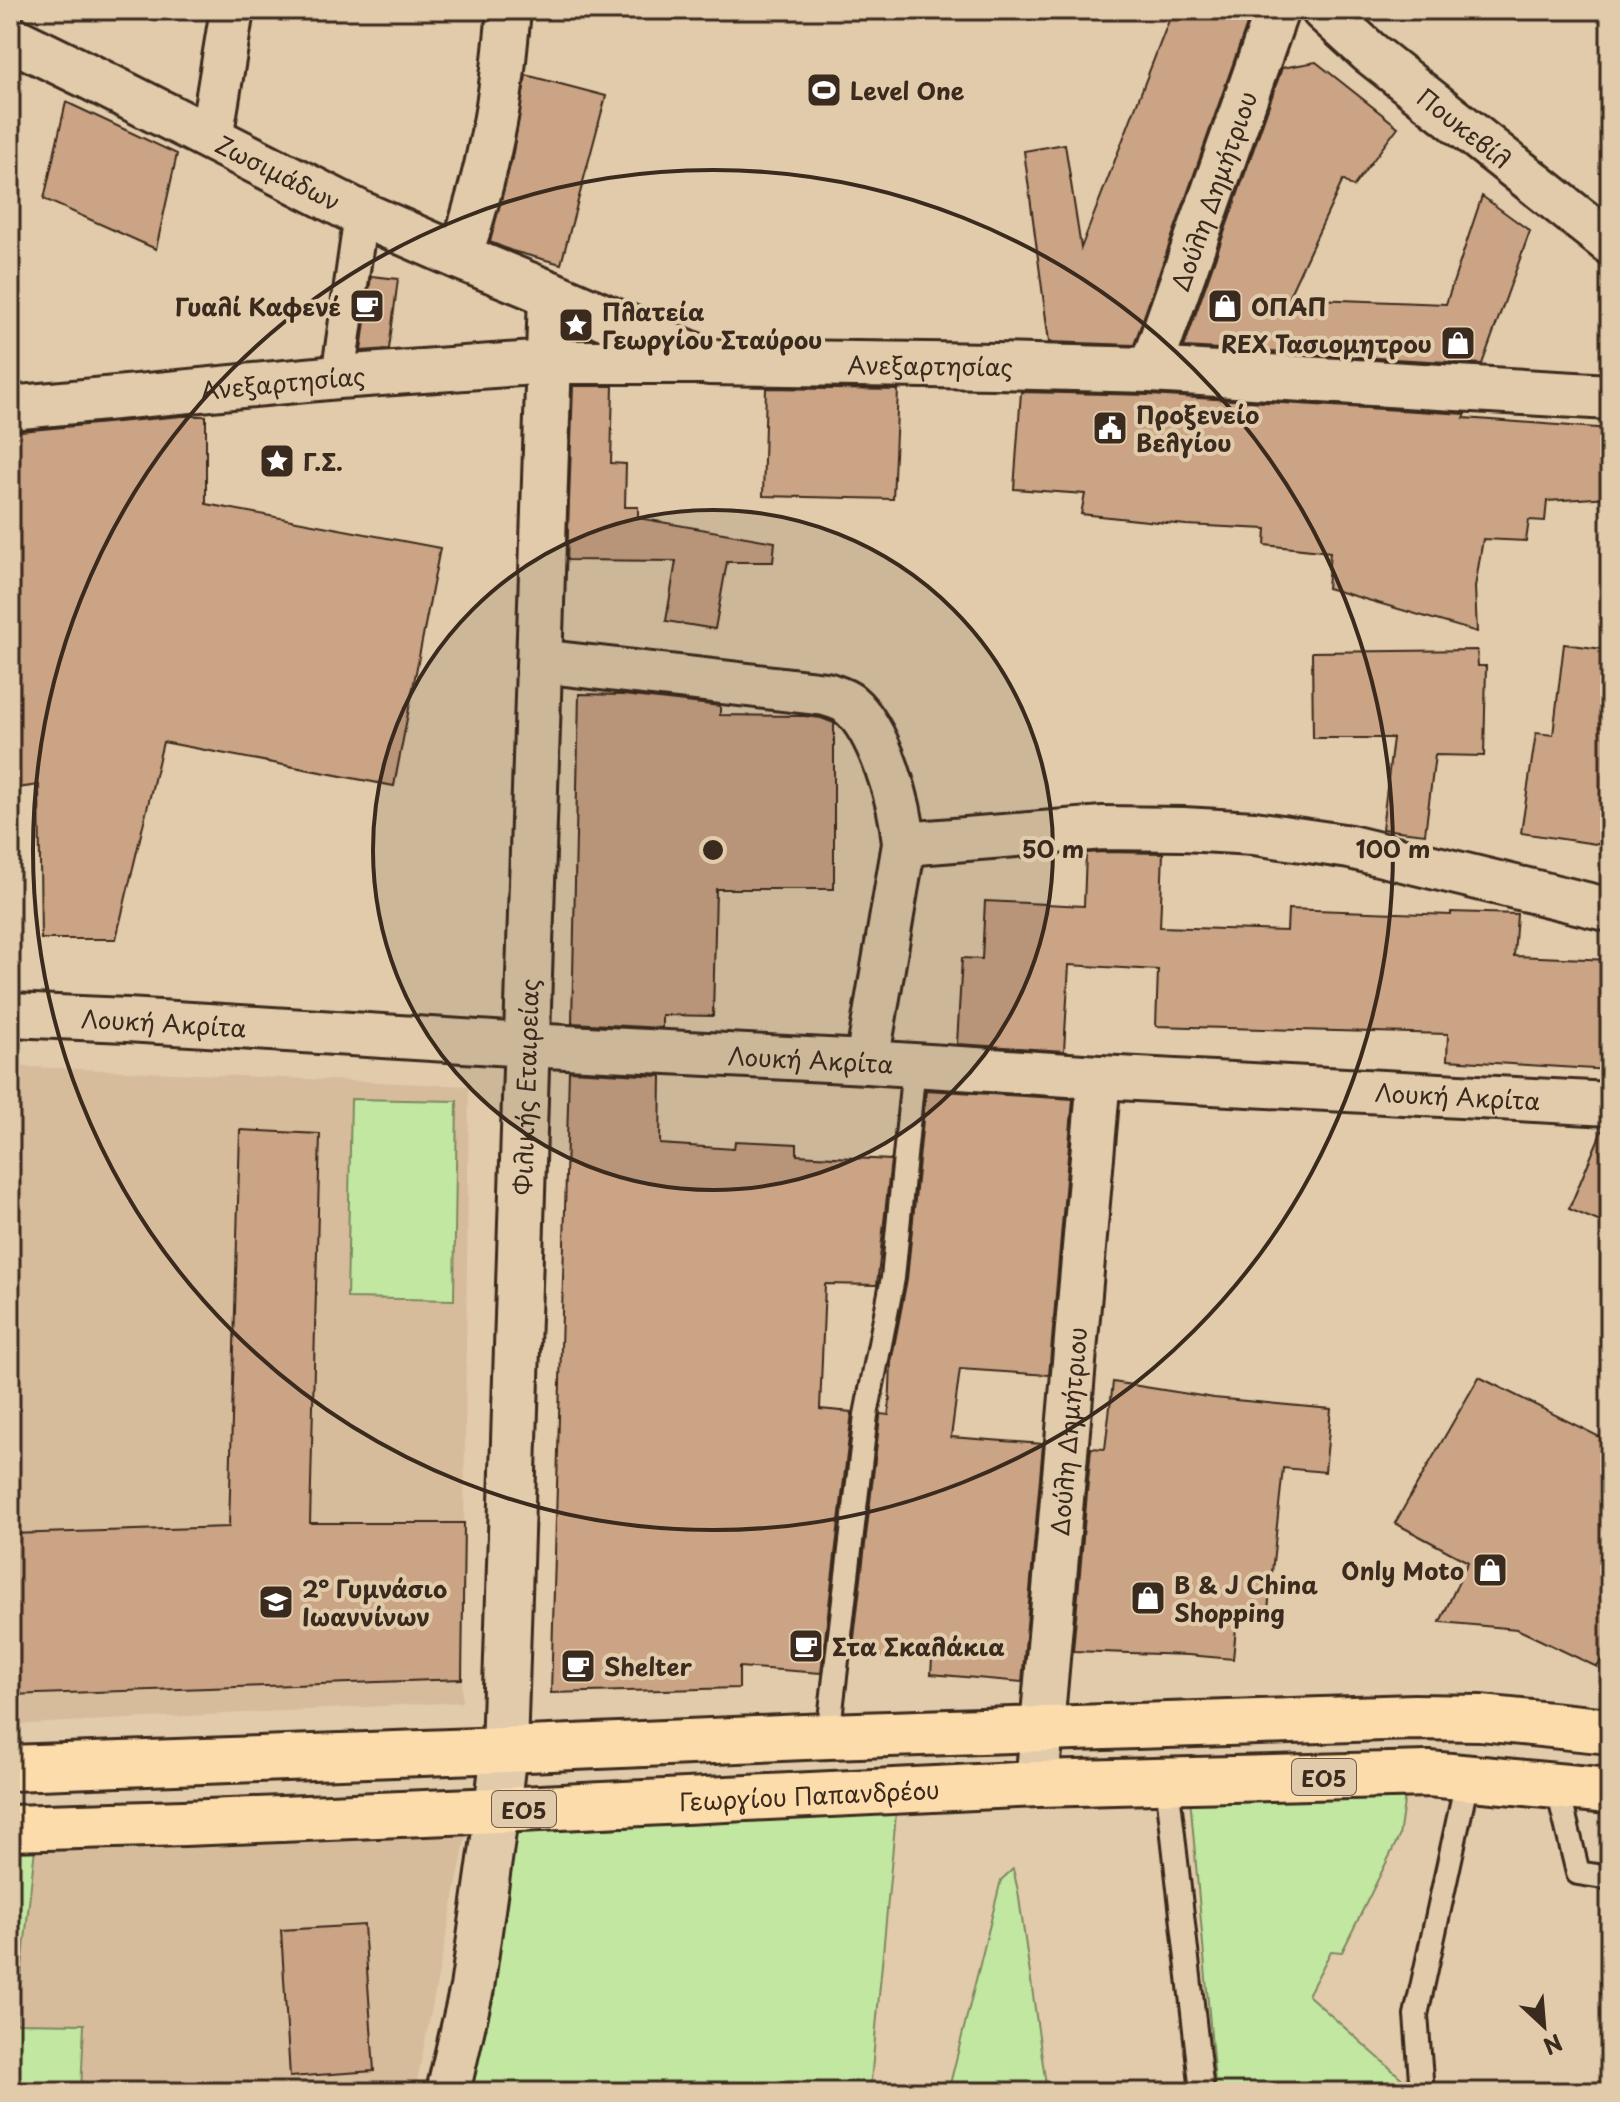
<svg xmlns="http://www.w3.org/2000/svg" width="1620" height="2102" viewBox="0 0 1620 2102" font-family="'Playpen Sans',sans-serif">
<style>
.built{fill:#d7bc9c}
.green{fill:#c1e7a1;stroke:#7e8860;stroke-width:2}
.building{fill:#caa484;stroke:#3b2a1e;stroke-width:2}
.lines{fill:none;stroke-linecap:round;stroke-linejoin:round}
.service-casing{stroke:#3b2a1e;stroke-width:28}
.pedestrian-casing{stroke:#3b2a1e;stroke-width:38}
.minor-casing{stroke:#3b2a1e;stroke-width:48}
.tertiary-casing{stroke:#3b2a1e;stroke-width:50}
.secondary-casing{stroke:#3b2a1e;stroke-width:50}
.primary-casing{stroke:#3b2a1e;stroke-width:50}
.service{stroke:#e1cbaa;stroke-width:22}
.pedestrian{stroke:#e1cbaa;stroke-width:32}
.minor{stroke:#e1cbaa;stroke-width:42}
.tertiary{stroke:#e1cbaa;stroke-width:44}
.secondary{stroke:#e1cbaa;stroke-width:44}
.primary{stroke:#fddcac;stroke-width:44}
.ring{fill:none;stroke:#3b2a1e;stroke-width:4}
.labels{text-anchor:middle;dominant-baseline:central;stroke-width:8;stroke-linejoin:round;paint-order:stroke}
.shield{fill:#e1cbaa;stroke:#6d5a48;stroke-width:2}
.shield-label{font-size:22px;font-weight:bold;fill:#3b2a1e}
.poi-label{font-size:24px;font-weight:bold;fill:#3b2a1e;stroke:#e1cbaa;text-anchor:start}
.street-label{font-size:24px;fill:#3b2a1e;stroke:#e1cbaa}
.centre{fill:#3b2a1e;stroke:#e1cbaa;stroke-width:4}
.ring-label{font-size:24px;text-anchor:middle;font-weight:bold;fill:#3b2a1e;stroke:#e1cbaa;stroke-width:8;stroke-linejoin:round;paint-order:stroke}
</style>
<rect width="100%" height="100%" fill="#e1cbaa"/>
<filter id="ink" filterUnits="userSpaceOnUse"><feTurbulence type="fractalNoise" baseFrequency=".0125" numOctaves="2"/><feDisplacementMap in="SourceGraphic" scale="16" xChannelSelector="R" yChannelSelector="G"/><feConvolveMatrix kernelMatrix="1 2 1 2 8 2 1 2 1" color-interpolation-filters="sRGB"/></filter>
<g filter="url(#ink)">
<!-- built -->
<path class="built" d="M10,1066L469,1086L462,1702L10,1725Z
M467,1832L415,2092H81L84,2025L16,2024L35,1848Z"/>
<!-- green -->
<path class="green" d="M351,1099L457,1101L454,1300L347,1298Z
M1405,1795L1399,1837L1342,1952L1331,1951L1308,1995L1417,2092H1216L1190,1797Z
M896,1814L870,2092H457L515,1833Z
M35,1848L16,2023L84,2024L81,2092H10V1851Z
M1013,1869L1018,1891L1047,2092H948L1001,1880Z"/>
<!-- building -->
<path class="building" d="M1173,10H1252L1134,345L1049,342L1024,151L1065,144L1081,248Z
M1316,62L1398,127L1353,187L1343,180L1288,298L1446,304L1482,196L1530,231L1482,364L1184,347L1282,68Z
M526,75L606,96L561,264L512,251L490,242L512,158Z
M66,102L177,154L156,249L44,199Z
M371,276L398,279L389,349L361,351Z
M573,386H613L611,463L626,464L625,507H638V518L775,542L773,562H727L715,629L666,621L676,561L567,560Z
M766,388L898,390L893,499L763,496Z
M1021,392L1149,395L1466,414L1464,418L1610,429V497L1547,501L1545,521L1529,520L1526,541L1483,539L1475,587L1477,632L1327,588L1330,552L1265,545L1266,529L1186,525L1081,514L1085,494L1014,489Z
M182,416H206V504L440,548L394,786L163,742L116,939H41L39,785L10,789V432Z
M1564,644L1610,650V846L1521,833L1536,733L1553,735Z
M1477,650L1478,666H1486L1484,756L1435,755L1425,834L1382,829L1393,738H1313L1312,652Z
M579,694L623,695L720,706V715L804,716L821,718L834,723V889H716L713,1016L662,1015V1028L572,1023Z
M1104,852L1163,853L1160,927L1287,931L1288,909L1451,915V912L1517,914L1514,956L1610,960V1070L1447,1060L1448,1034L1156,1026L1158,970L1069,965L1064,1051L957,1044L962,958L982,959L985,901L1084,906L1086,853Z
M569,1071L661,1076L660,1144L734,1149L735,1141L797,1144V1155L891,1160L877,1285L825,1284L820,1409L852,1412L821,1673L739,1667V1688L551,1693Z
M926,1090L1073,1099L1049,1375L960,1369L951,1437L1043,1444L1022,1682L931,1674L932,1659L852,1655L880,1417V1414L889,1415L891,1362L907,1279Z
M1603,1128H1610V1226L1569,1209Z
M240,1130L320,1134L310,1523H464L462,1679L10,1695V1534L229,1527Z
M1479,1377L1610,1442V1648L1597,1667L1517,1629L1440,1622L1468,1562L1395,1523Z
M1113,1382L1214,1398L1331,1409L1325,1472L1283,1468L1268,1610L1238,1607L1233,1659L1188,1655L1073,1651L1091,1448L1105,1449Z
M364,1925L374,2071L290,2077L281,1930Z"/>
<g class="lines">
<defs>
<path id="service" d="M828,1736L866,1415L893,1278L914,1065
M1167,1782L1202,2092
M1557,1786L1578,1873L1610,1878
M1422,2092L1416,2015L1468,1776"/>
<path id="pedestrian" d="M338,377L361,214"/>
<g id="minor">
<path id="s1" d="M1323,10L1369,52L1610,243"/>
<path d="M211,138L232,10"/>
<path d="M460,257C473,218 484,179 492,138C501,96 505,53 509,10"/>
<path id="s2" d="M1150,370L1277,10"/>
<path id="s3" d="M10,408L338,377L549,362H709"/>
<path d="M539,661L826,694C834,697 843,699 849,704C880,730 901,804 904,844L867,1062"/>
<path d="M904,844L1103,828L1183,829L1254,833L1350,847L1610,910"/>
<path id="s4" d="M10,1015L127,1020L526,1045L867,1062L1099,1077L1610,1104"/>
<path id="s5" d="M1037,1784L1099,1077"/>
<path d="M448,2092L472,1988L497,1810"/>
</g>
<g id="tertiary">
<path id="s6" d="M497,1810L504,1750L551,294"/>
</g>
<g id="secondary">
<path id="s7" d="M10,38L86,75L361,214L460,257L551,294L709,362L995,366L1150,370L1610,397"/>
</g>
<g id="primary">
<path d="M10,1768L504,1750L828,1736L1414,1717L1481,1718L1610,1731"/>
<path id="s8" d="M10,1828L184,1823L497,1810L1037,1784L1429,1774L1610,1791"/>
</g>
</defs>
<!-- service casing -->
<use href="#service" class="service-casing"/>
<!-- pedestrian casing -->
<use href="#pedestrian" class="pedestrian-casing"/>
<!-- minor casing -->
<use href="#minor" class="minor-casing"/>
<!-- tertiary casing -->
<use href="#tertiary" class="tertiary-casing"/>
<!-- secondary casing -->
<use href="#secondary" class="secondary-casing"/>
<!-- primary casing -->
<use href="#primary" class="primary-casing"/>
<!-- service -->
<use href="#service" class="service"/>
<!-- pedestrian -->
<use href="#pedestrian" class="pedestrian"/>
<!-- minor -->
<use href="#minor" class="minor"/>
<!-- tertiary -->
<use href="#tertiary" class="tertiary"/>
<!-- secondary -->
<use href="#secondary" class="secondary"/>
<!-- primary -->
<use href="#primary" class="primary"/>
</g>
</g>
<!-- distance rings -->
<circle cx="713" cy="850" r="340" fill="#3b2a1e" fill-opacity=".12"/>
<g class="ring">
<circle cx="713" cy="850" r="340"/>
<circle cx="713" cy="850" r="680"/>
</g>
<!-- icons -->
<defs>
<symbol id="stadium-square" viewBox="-11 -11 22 22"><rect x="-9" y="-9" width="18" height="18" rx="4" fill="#3b2a1e" stroke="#e1cbaa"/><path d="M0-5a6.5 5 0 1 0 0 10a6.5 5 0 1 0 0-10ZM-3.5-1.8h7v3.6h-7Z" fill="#fff"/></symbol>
<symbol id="cafe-square" viewBox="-11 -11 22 22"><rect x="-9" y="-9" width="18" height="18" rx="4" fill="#3b2a1e" stroke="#e1cbaa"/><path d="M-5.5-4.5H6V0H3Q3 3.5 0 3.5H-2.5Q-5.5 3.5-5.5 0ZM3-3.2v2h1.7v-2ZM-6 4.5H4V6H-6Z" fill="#fff"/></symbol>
<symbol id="shop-square" viewBox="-11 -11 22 22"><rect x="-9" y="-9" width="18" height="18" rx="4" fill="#3b2a1e" stroke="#e1cbaa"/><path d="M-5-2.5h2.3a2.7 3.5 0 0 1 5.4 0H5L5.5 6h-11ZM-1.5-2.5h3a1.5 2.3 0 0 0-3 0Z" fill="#fff"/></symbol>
<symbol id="sight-square" viewBox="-11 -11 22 22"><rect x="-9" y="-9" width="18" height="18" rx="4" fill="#3b2a1e" stroke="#e1cbaa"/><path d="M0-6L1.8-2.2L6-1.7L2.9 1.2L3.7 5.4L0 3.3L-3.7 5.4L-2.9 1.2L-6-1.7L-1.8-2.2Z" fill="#fff"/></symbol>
<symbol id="civic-square" viewBox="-11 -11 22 22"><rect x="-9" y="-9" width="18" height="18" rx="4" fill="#3b2a1e" stroke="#e1cbaa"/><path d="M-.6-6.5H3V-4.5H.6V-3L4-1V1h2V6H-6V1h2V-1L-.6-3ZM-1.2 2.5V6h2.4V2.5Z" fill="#fff"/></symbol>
<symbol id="school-square" viewBox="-11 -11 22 22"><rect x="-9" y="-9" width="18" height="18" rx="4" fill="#3b2a1e" stroke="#e1cbaa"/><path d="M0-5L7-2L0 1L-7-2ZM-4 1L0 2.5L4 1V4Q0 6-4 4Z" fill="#fff"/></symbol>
</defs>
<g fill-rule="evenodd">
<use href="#stadium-square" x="804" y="70" width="40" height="40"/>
<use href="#cafe-square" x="347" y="286" width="40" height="40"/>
<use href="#shop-square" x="1205" y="286" width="40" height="40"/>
<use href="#sight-square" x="556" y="305" width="40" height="40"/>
<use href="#shop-square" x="1438" y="323" width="40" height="40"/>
<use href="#civic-square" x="1090" y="408" width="40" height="40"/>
<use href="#sight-square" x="257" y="441" width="40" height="40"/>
<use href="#shop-square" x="1470" y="1550" width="40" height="40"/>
<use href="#shop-square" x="1128" y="1578" width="40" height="40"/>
<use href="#school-square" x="256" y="1582" width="40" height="40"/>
<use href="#cafe-square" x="786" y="1626" width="40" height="40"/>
<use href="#cafe-square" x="558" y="1646" width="40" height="40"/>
</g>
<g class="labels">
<!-- shield labels -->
<g class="shield">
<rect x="1292" y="1759" width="64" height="36" rx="6"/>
<rect x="492" y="1791" width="64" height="36" rx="6"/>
</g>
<g class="shield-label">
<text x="1324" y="1777">ΕΟ5</text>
<text x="524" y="1809">ΕΟ5</text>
</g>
<!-- poi labels -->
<g class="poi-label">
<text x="850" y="90">Level One</text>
<text x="341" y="306" text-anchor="end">Γυαλί Καφενέ</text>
<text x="1251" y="306">ΟΠΑΠ</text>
<text x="602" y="311">Πλατεία<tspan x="602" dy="28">Γεωργίου Σταύρου</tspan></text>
<text x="1432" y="343" text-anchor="end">REX Τασιομητρου</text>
<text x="1136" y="414">Προξενείο<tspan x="1136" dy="28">Βελγίου</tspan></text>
<text x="303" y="461">Γ.Σ.</text>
<text x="1464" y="1570" text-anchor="end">Only Moto</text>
<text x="1174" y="1584">B &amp; J China<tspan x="1174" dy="28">Shopping</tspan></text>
<text x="302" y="1588">2° Γυμνάσιο<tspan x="302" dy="28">Ιωαννίνων</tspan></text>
<text x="832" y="1646">Στα Σκαλάκια</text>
<text x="604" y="1666">Shelter</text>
</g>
<!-- street labels -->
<g class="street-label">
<text stroke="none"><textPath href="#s1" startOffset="184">Πουκεβίλ</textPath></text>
<text stroke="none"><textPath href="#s7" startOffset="300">Ζωσιμάδων</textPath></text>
<text stroke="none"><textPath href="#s2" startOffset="190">Δούλη Δημήτριου</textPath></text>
<text stroke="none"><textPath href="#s7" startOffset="992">Ανεξαρτησίας</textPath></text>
<text stroke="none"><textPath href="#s3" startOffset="274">Ανεξαρτησίας</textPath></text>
<text stroke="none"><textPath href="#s4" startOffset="154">Λουκή Ακρίτα</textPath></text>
<text stroke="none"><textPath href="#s4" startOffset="802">Λουκή Ακρίτα</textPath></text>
<text stroke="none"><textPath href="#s6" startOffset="724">Φιλικής Εταιρείας</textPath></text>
<text stroke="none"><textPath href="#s4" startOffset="1450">Λουκή Ακρίτα</textPath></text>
<text stroke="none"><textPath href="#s5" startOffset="354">Δούλη Δημήτριου</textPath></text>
<text stroke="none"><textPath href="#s8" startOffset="800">Γεωργίου Παπανδρέου</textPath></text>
</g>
</g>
<circle cx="713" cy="850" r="12" class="centre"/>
<g class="ring-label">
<text x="1053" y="858">50 m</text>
<text x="1393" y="858">100 m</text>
</g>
<!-- margin -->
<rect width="1620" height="2102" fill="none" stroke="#e1cbaa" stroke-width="40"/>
<rect x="20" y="20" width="1580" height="2062" fill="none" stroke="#3b2a1e" stroke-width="3" filter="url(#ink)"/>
<!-- north arrow -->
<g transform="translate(1544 2026) rotate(154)" stroke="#e1cbaa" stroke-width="6" paint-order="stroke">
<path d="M0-6L14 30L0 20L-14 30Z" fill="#3b2a1e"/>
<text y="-12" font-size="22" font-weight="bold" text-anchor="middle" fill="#3b2a1e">N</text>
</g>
</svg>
